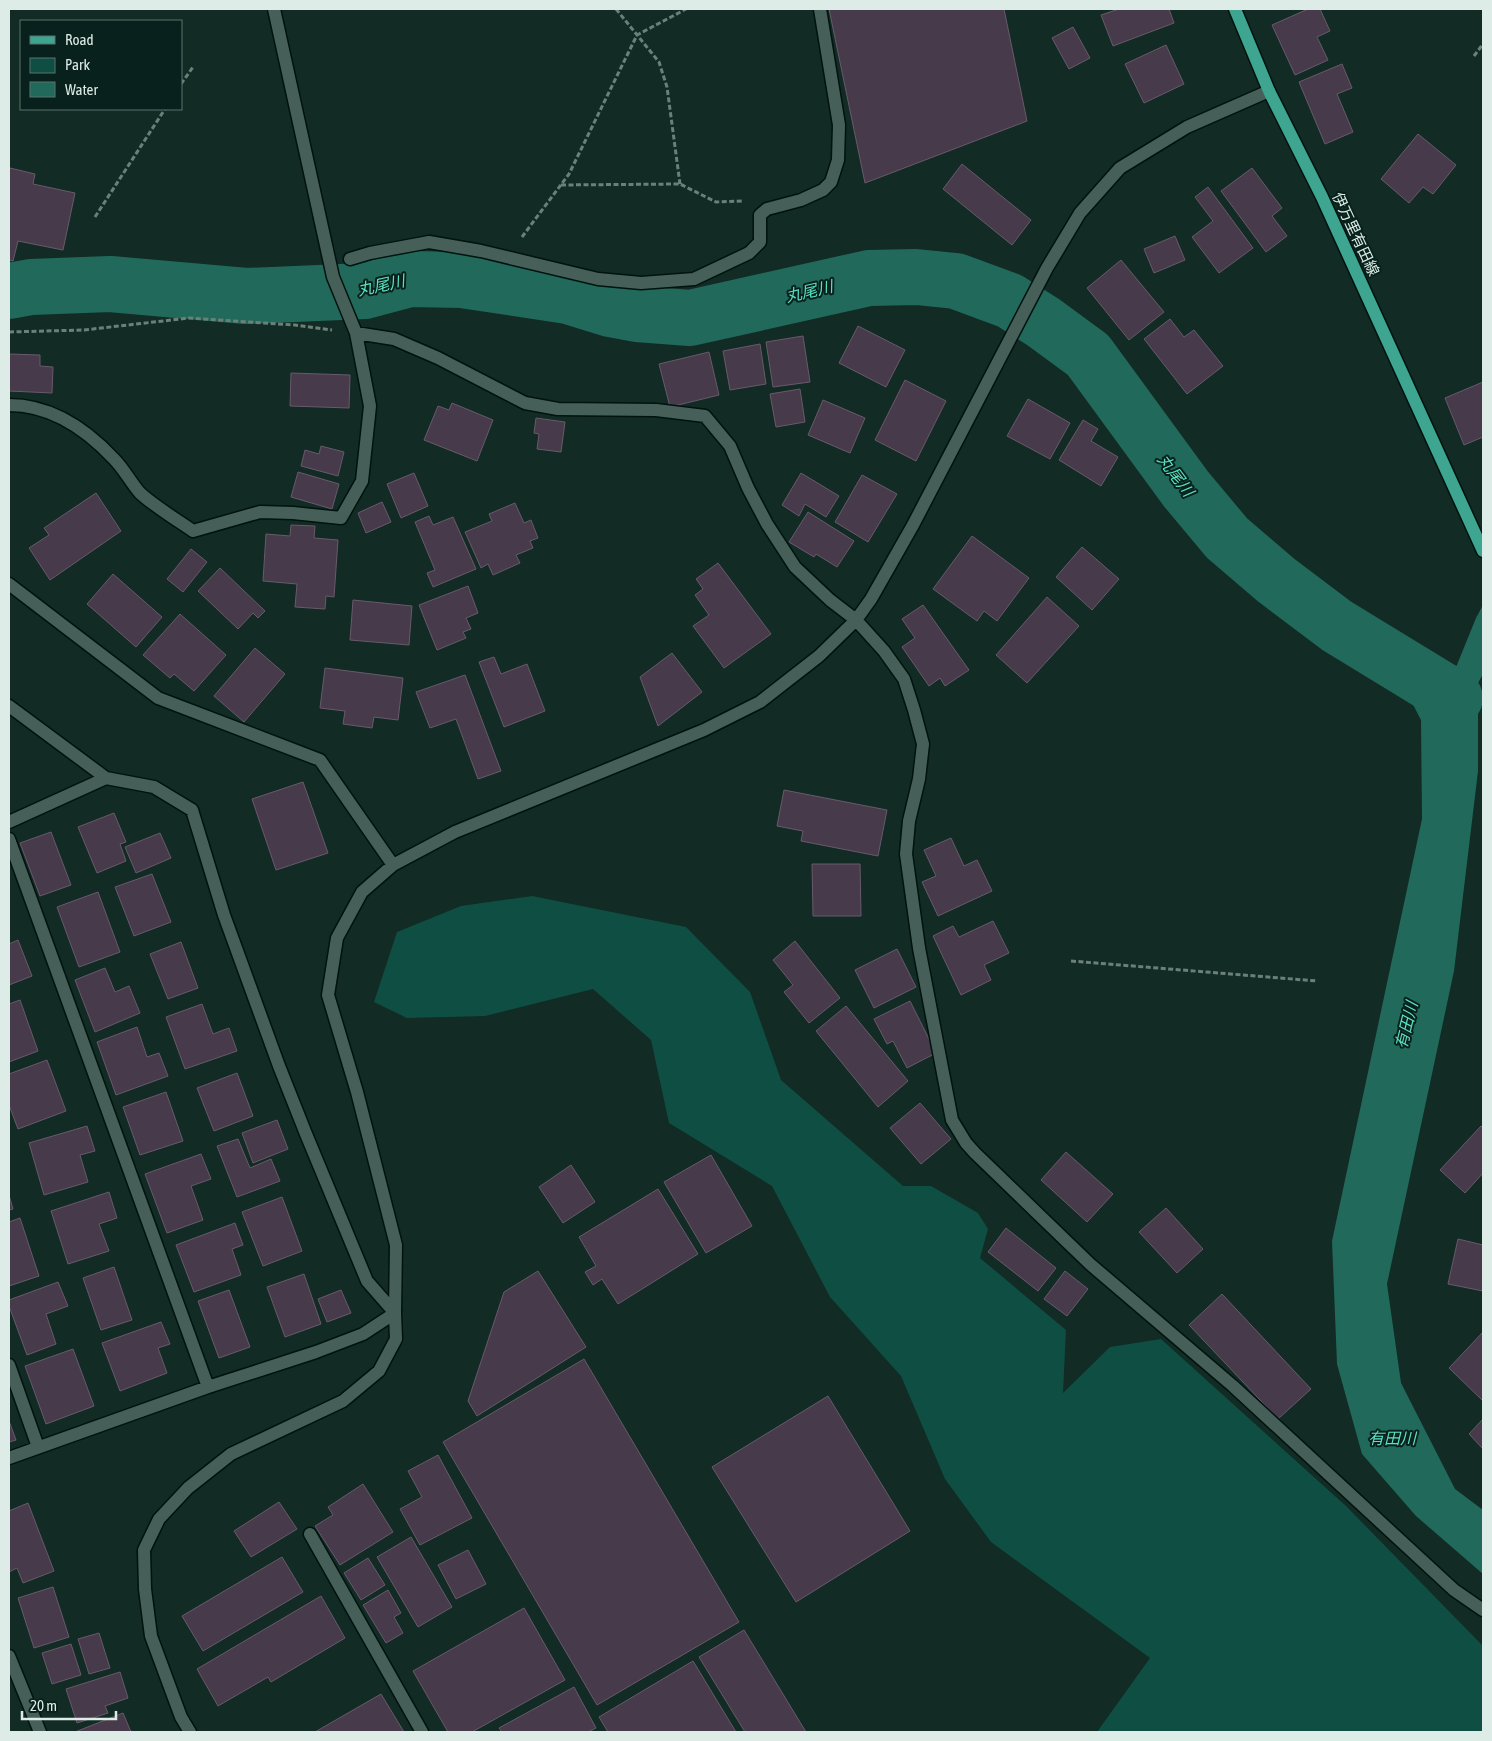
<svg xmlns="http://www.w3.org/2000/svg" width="1492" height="1741" viewBox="0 0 1492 1741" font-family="'Asap Condensed','Noto Sans JP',sans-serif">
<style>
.green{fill:#0f4e42}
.water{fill:#216a5b}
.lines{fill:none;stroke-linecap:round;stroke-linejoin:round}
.river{stroke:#216a5b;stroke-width:56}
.building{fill:#473a4a;stroke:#685a6b}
.minor-casing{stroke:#00130e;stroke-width:15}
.major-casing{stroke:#00130e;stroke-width:15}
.path{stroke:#6b807a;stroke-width:3;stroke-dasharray:5 2.5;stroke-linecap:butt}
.minor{stroke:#466059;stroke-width:12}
.major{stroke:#3da590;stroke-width:12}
.labels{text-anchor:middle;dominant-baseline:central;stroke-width:4;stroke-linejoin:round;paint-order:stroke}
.street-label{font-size:15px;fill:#ddece7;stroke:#08211c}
.water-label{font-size:16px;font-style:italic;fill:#5be1c4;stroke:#08211c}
</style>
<rect width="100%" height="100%" fill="#122b25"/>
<!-- green -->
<path class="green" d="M532,896L686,927L750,992L781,1080L903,1186H931L978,1213L988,1229L980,1258L1066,1330L1063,1393L1110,1347L1161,1339L1346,1506L1483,1646V1732H1097L1150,1658L991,1542L945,1479L901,1376L830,1297L772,1186L669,1123L651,1040L593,989L485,1016L407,1018L374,1002L397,932L461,906Z"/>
<!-- water -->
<path class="water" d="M1483,605V674L1478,683V771L1454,971L1387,1284L1401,1383L1455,1489L1483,1510V1574L1416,1516L1362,1454L1337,1364L1332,1241L1422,819L1421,720L1405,689L1431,680L1450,682L1476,618Z"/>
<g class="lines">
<!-- river -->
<path class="river" d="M9,291L31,287L110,284L246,296L365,291L410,279L462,280L568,296L610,309L637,314L690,318L869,278L916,277L956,281L1010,301L1043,322L1088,355L1186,489L1227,538L1276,580L1337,626L1455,698"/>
</g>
<!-- building -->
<path class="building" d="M829,9H1004L1027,121L865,183Z
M1119,9H1169L1174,23L1113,46L1101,15Z
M1308,9H1320L1330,31L1317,37L1328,60L1295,75L1272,25Z
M1073,27L1090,58L1069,69L1052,38Z
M1166,45L1184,84L1144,103L1125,64Z
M1342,64L1352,88L1337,94L1353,132L1325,144L1299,82Z
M1418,134L1456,165L1433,194L1423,187L1409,203L1381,179Z
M962,164L1031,220L1012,245L943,189Z
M10,168L35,174L33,184L75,193L63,250L18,241L13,261L9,260V173Z
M1252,168L1282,208L1272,216L1287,236L1266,252L1221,191Z
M1208,187L1253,248L1219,273L1192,237L1213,221L1195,197Z
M1175,236L1185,260L1154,273L1144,249Z
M1121,260L1164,312L1129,340L1087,288Z
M1170,319L1184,337L1194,330L1223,366L1187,394L1144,339Z
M858,326L905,350L886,387L839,363Z
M803,336L810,382L773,387L766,342Z
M760,344L766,384L730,390L723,351Z
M709,352L719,395L670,407L659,364Z
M9,354L40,355V366L53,367L52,393L9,391Z
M291,373L350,375L349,408L290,406Z
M905,380L946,401L916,461L875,440Z
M1483,382V437L1464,445L1445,398Z
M800,389L805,422L776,427L770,394Z
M1028,399L1070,423L1050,459L1007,436Z
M823,400L865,418L850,453L808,435Z
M452,403L493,420L477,461L424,440L438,406L449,410Z
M536,418L565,422L561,452L537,449L539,434L534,433Z
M1083,420L1098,429L1091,441L1118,457L1101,486L1059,460Z
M321,446L344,452L338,476L301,466L305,450L319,454Z
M298,472L339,484L332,509L291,497Z
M414,473L428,506L401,518L387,484Z
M801,473L839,496L826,517L805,504L799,516L782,505Z
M862,475L897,494L868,542L835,522Z
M96,493L121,531L50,580L29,548L49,535L44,528Z
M382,502L391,522L366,533L358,513Z
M515,503L524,523L531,520L538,538L530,541L533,548L516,555L520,563L493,575L488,564L481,568L465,532L492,521L489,514Z
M808,512L854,541L837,567L816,554L814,557L789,542Z
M429,516L433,525L453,517L476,569L433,587L427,573L435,570L415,522Z
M291,525L315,526L314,538L338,540L334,597L326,596L325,609L295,607L297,584L263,581L266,534L290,536Z
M972,536L1029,578L997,621L984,611L977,621L933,589Z
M1082,547L1119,579L1092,610L1056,577Z
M191,549L207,562L183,592L167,579Z
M718,563L771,634L724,668L693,626L709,615L695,595L703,589L696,579Z
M220,568L265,611L258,618L253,613L238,629L198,591Z
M113,574L162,617L136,647L87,604Z
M468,586L478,613L466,618L471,629L463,632L466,638L437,650L419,605Z
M1047,597L1079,626L1027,683L996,655Z
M353,600L412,606L409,645L350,640Z
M923,605L969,670L945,686L940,678L929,686L902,647L915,638L902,619Z
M180,614L226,655L194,691L174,674L170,678L143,655Z
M255,648L285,674L244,722L214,696Z
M672,653L702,692L658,726L640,677Z
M494,657L501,674L527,664L545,711L504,727L479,662Z
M325,668L403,678L398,720L374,717L372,728L343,724L345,711L320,708Z
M465,675L501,771L478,779L456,719L430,728L416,692Z
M303,782L328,853L276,870L252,799Z
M784,790L887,810L878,856L801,841L803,831L777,826Z
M114,813L126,842L120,844L126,861L97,873L78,827Z
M51,832L71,885L40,896L20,843Z
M160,833L171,858L136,873L125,847Z
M951,838L964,866L977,860L992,891L938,916L922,882L936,876L924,850Z
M812,864H860L861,916H813Z
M152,874L171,922L134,936L115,887Z
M98,892L120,952L79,967L57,907Z
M993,921L1009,953L984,965L991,980L961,995L933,936L953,926L959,937Z
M18,940L32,976L9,985V944Z
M795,941L840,998L809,1023L784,992L793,985L773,960Z
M181,942L198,988L168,999L150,954Z
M897,949L916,987L874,1008L855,970Z
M105,968L115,992L129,986L140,1013L95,1032L75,980Z
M20,1000L38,1051L9,1062V1004Z
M910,1001L936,1053L907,1068L893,1041L887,1044L874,1019Z
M202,1004L213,1034L229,1028L237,1051L185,1069L166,1017Z
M846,1006L908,1081L878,1107L816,1031Z
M137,1027L147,1057L159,1053L168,1076L116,1095L97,1042Z
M47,1060L66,1111L18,1129L9,1105V1074Z
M237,1073L253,1116L214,1131L197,1088Z
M166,1092L183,1141L140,1155L123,1107Z
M920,1103L951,1139L921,1164L890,1128Z
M277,1120L288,1149L253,1163L242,1133Z
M87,1126L95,1151L80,1155L88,1182L44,1195L29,1143Z
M1481,1126L1483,1128V1173L1465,1193L1440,1170Z
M238,1139L250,1168L271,1159L280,1181L237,1197L217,1146Z
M1066,1152L1113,1194L1087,1222L1041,1180Z
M201,1154L211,1179L191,1186L203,1220L167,1233L145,1174Z
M711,1155L752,1226L706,1253L664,1182Z
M571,1165L595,1202L563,1223L539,1187Z
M658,1189L698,1254L618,1304L602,1279L593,1285L585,1272L596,1266L579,1237Z
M109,1192L117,1218L99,1224L109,1251L68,1264L51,1211Z
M9,1195L13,1209L9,1210Z
M282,1197L302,1251L263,1266L242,1212Z
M1166,1208L1203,1249L1177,1273L1139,1232Z
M20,1218L39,1276L9,1286V1222Z
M235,1223L243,1245L232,1249L241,1275L194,1292L176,1245Z
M1006,1228L1056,1268L1038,1291L988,1252Z
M1458,1239L1483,1245V1291L1448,1284Z
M114,1267L132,1320L101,1330L83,1278Z
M538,1271L586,1347L477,1416L468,1401L504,1292Z
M1065,1271L1088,1289L1067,1316L1044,1299Z
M304,1274L321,1324L285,1337L267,1287Z
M58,1282L68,1306L46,1314L56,1344L27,1355L9,1306V1300Z
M229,1290L250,1347L219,1358L198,1301Z
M341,1290L351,1313L327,1322L318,1299Z
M1222,1294L1311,1389L1278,1419L1189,1325Z
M161,1322L170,1344L158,1348L167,1373L120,1391L102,1343Z
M1483,1332V1401L1449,1368Z
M73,1349L94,1406L46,1424L25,1366Z
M584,1359L739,1622L597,1705L443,1442Z
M828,1396L910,1531L796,1602L712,1467Z
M1483,1419V1449L1469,1434Z
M9,1421L16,1440L9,1442Z
M438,1455L472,1518L420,1545L400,1509L422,1497L408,1471Z
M363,1484L393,1532L340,1565L315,1526L333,1515L328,1507Z
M279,1502L297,1529L251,1557L234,1531Z
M28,1503L54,1571L23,1583L17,1568L9,1572V1511Z
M411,1537L452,1607L418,1627L377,1557Z
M468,1550L486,1584L456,1599L438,1565Z
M282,1557L303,1592L203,1651L182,1616Z
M368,1558L385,1585L361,1600L344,1573Z
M53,1587L69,1637L34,1648L18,1598Z
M388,1590L401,1613L394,1617L403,1633L386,1643L363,1605Z
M321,1596L345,1638L271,1682L268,1677L218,1706L197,1669Z
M524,1608L565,1680L472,1732H448L413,1671Z
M744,1630L806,1732H745L699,1657Z
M99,1633L110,1668L89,1674L78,1639Z
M71,1644L81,1675L52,1684L42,1653Z
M693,1661L736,1732H608L599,1717Z
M120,1672L128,1698L105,1706L108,1713L77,1723L66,1689Z
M574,1687L596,1728L588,1732H502L499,1728Z
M381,1694L404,1732H315Z
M123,1713L131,1732H75Z"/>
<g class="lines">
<defs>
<path id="minor" d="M350,259L370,253L429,242L481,251L598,279L641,283L694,279L749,253L760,242V215L767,209L801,200L823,190L831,182L838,160L839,125L820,9
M356,333L394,339L438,358L525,403L558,409L656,410L705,416L730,446L748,488L767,524L795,567L830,600L856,620L884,651L904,679L914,710L923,744L919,779L909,821L906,854L919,948L952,1120L966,1143L975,1153L1090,1264L1233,1386L1454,1590L1483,1610
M9,405C52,405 86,429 114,459C124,469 131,483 140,493C154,506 177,520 193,531L260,512L293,513L341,518L362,481L370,406L356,333L333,277L274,9
M9,584L158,698L320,760L393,865
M9,706L106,778
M9,822L106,778L154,787L192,810L224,915L279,1066L306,1134L367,1281L395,1313L396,1339L379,1371L343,1401L231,1454L188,1488L159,1519L144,1550L145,1589L151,1636L181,1717L190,1732
M9,839L208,1387
M9,1365L38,1447
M9,1458L208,1387L316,1352L363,1334L395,1313L396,1245L357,1092L328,995L337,938L362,892L393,865L455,832L704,730L760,702L819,656L856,620L871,599L913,525L1047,268L1080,213L1120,168L1187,127L1269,91
M310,1534L422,1732
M9,1656L40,1732"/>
<path id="major" d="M1235,9L1269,91L1322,197L1483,551"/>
</defs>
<!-- minor casing -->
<use href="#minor" class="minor-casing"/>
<!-- major casing -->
<use href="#major" class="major-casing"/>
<!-- path -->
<path class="path" d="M616,9L659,62L667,87L680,184
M1474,56L1483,44
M181,84L193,67
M561,185L680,184L716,202L742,201
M95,217L165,109
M522,237L569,174L637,35L686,9
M9,332L84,330L189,318L295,325L332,330
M1071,961L1317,981"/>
<!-- minor -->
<use href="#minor" class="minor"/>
<!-- major -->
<use href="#major" class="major"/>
</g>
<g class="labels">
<!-- street labels -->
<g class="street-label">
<text transform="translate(1356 234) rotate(65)">伊万里有田線</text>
</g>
<!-- water labels -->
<g class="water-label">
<text transform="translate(381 285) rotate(-12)">丸尾川</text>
<text transform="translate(809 291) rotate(-13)">丸尾川</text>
<text transform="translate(1176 475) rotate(53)">丸尾川</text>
<text transform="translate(1406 1025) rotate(-76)">有田川</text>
<text x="1392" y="1438">有田川</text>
</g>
</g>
<!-- border -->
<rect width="1492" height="1741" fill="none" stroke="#ddece7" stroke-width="20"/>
<!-- legend -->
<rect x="20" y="20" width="162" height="90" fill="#08211c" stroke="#5d726d"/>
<rect x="30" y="36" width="25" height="8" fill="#3da590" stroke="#5d726d"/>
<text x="65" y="45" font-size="15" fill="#ddece7">Road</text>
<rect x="30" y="58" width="25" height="15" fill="#0f4e42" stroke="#5d726d"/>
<text x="65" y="70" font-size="15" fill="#ddece7">Park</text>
<rect x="30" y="82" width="25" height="15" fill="#216a5b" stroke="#5d726d"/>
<text x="65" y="95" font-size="15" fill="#ddece7">Water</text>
<!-- scale -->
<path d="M22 1711v8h94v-8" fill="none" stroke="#ddece7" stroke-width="2.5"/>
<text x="30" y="1711" font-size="15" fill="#ddece7" stroke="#08211c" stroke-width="4" paint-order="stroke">20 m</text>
</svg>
